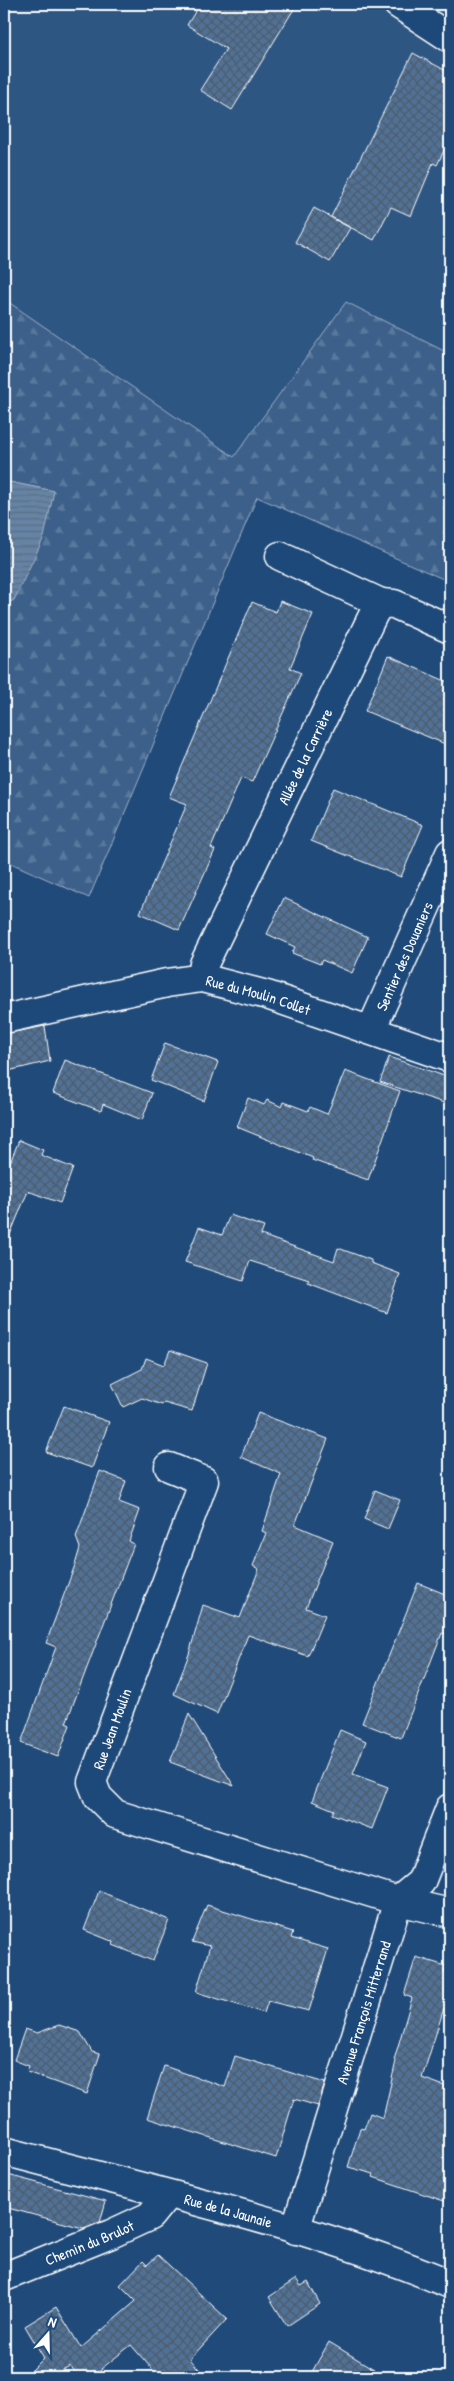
<svg xmlns="http://www.w3.org/2000/svg" width="454" height="2381" viewBox="0 0 454 2381" font-family="'Patrick Hand',sans-serif">
<style>
.built{fill:#2e5683}
.forest{fill:url(#forest-firs);stroke:#9eb0c5}
.water{fill:url(#water-rules);stroke:#a3b5c8}
.building{fill:url(#building-cross-hatch);stroke:#fff}
.lines{fill:none;stroke-linecap:round;stroke-linejoin:round}
.street-casing{stroke:#fff;stroke-width:31}
.secondary-casing{stroke:#fff;stroke-width:31}
.street{stroke:#1f4a7a;stroke-width:28}
.secondary{stroke:#1f4a7a;stroke-width:28}
.labels{text-anchor:middle;dominant-baseline:central;stroke-width:4;stroke-linejoin:round;paint-order:stroke}
.street-label{font-size:15px;fill:#fff;stroke:#1f4a7a}
</style>
<defs>
<pattern id="forest-firs" width="22" height="20" patternUnits="userSpaceOnUse" patternTransform="scale(1.25)"><rect width="22" height="20" fill="#3c618b"/><path d="M5 1l3.5 6h-7zM16 11l3.5 6h-7z" fill="#59799c"/></pattern>
<pattern id="water-rules" width="6" height="5" patternUnits="userSpaceOnUse" patternTransform="scale(1.25)"><rect width="6" height="5" fill="#6583a4"/><path d="M0 2.5h6" fill="none" stroke="#5b6d81"/></pattern>
<pattern id="building-cross-hatch" width="8" height="8" patternUnits="userSpaceOnUse" patternTransform="scale(1.25)"><rect width="8" height="8" fill="#507197"/><path d="M0 0l8 8M0 8l8-8" fill="none" stroke="#4e5b6a"/></pattern>
</defs>
<rect width="100%" height="100%" fill="#1f4a7a"/>
<filter id="ink" filterUnits="userSpaceOnUse"><feTurbulence type="fractalNoise" baseFrequency=".02" numOctaves="2"/><feDisplacementMap in="SourceGraphic" scale="10" xChannelSelector="R" yChannelSelector="G"/><feConvolveMatrix kernelMatrix="1 2 1 2 8 2 1 2 1" color-interpolation-filters="sRGB"/></filter>
<g filter="url(#ink)">
<!-- built -->
<path class="built" d="M4,4H450V354L346,302L234,458L4,299Z"/>
<!-- forest -->
<path class="forest" d="M4,299L234,457L346,302L450,354V582L257,497L89,898L4,860V605L14,600L54,491L4,481Z"/>
<!-- water -->
<path class="water" d="M4,481L54,491L44,537L14,600L4,605Z"/>
<!-- building -->
<path class="building" d="M200,4H297L232,110L200,90L226,49L187,25Z
M413,53L450,73V138L437,165L433,163L411,216L391,207L374,240L331,217Z
M314,208L350,228L330,262L295,242Z
M280,601L313,614L290,668L301,673L252,782L241,778L211,848L215,850L179,930L140,913L187,804L169,797L252,602L276,612Z
M388,656L450,683V746L365,711Z
M333,788L423,825L401,877L311,841Z
M284,898L368,937L352,973L322,960L320,964L292,953L295,947L267,934Z
M45,1026L50,1061L4,1072V1034Z
M165,1043L218,1062L204,1101L151,1080Z
M389,1057L450,1078V1105L380,1082Z
M65,1060L152,1093L142,1120L103,1104L101,1111L53,1093Z
M345,1071L400,1091L368,1180L312,1160L313,1158L237,1127L248,1098L264,1105L267,1100L282,1107L284,1102L308,1111L310,1107L327,1114Z
M19,1140L43,1150L41,1155L73,1168L60,1203L28,1191L5,1247L4,1178Z
M230,1215L264,1227L261,1235L334,1261L338,1248L371,1260V1263L400,1274L387,1313L308,1283L309,1280L250,1261L243,1281L185,1262L199,1227L222,1235Z
M170,1350L207,1363L192,1411L164,1403L162,1405L142,1398L123,1407L112,1384L142,1369L146,1358L164,1365Z
M64,1406L109,1422L92,1468L46,1452Z
M258,1413L328,1439L295,1525L333,1541L306,1608L325,1615L308,1656L248,1635L217,1714L174,1694L189,1654L203,1605L240,1618L259,1569L253,1566L266,1533L262,1531L281,1474L241,1457Z
M100,1471L126,1481L119,1502L140,1510L129,1541L134,1544L66,1723L70,1725L58,1757L21,1743L56,1647L46,1643L75,1565L80,1548L76,1537Z
M375,1490L400,1500L388,1529L364,1519Z
M418,1583L450,1596V1635L442,1633L401,1738L362,1723Z
M189,1714L234,1786L170,1762Z
M340,1730L366,1741L353,1774L388,1787L372,1829L332,1814L334,1810L312,1801Z
M99,1891L169,1920L153,1961L113,1945L114,1942L84,1930Z
M207,1905L293,1932L291,1938L328,1949L309,2011L268,2001L264,2013L196,1992L210,1946L192,1942Z
M416,1957L446,1966L444,1973L450,1975V2010L444,2008L422,2078L450,2088V2203L373,2177L374,2174L348,2167L360,2128L364,2129L370,2113L383,2118L396,2061L394,2060L412,1998L404,1995Z
M59,2025L80,2032L92,2052L100,2054L87,2094L27,2072L29,2066L14,2060L25,2029L37,2033Z
M235,2056L325,2083L318,2106L294,2099L276,2158L147,2118L164,2066L225,2087Z
M4,2174L106,2201L100,2222L83,2228L4,2207Z
M158,2255L227,2319L190,2359L206,2377H159L131,2345L91,2377H77L70,2366L58,2372L56,2377L54,2374L49,2377H25L44,2358L25,2326L56,2307L81,2348L136,2301L120,2285L143,2261L147,2265Z
M296,2279L301,2286L308,2282L320,2304L287,2326L269,2297Z
M329,2342L387,2377H309Z"/>
<g class="lines">
<defs>
<g id="street">
<path d="M398,4L450,38"/>
<path d="M280,556L381,603"/>
<path id="s1" d="M202,978L204,964L374,613L381,603L394,604L450,629"/>
<path id="s2" d="M4,1019L167,983L202,978L267,995L450,1058"/>
<path id="s3" d="M371,1030L450,853"/>
<path d="M169,1467L204,1481L92,1782L98,1797L115,1814L398,1901L450,1913"/>
<path id="s4" d="M295,2230L398,1901L421,1882L450,1808"/>
<path id="s5" d="M4,2277L111,2234L150,2216L167,2195"/>
</g>
<g id="secondary">
<path id="s6" d="M4,2151C153,2191 307,2224 450,2284"/>
</g>
</defs>
<!-- street casing -->
<use href="#street" class="street-casing"/>
<!-- secondary casing -->
<use href="#secondary" class="secondary-casing"/>
<!-- street -->
<use href="#street" class="street"/>
<!-- secondary -->
<use href="#secondary" class="secondary"/>
</g>
</g>
<g class="labels">
<!-- street labels -->
<g class="street-label">
<text stroke="none"><textPath href="#s1" startOffset="245">Allée de la Carrière</textPath></text>
<text stroke="none"><textPath href="#s3" startOffset="81">Sentier des Douaniers</textPath></text>
<text stroke="none"><textPath href="#s2" startOffset="261">Rue du Moulin Collet</textPath></text>
<text transform="translate(112 1729) rotate(-70)">Rue Jean Moulin</text>
<text stroke="none"><textPath href="#s4" startOffset="228">Avenue François Mitterrand</textPath></text>
<text stroke="none"><textPath href="#s6" startOffset="232">Rue de la Jaunaie</textPath></text>
<text stroke="none"><textPath href="#s5" startOffset="92">Chemin du Brulot</textPath></text>
</g>
</g>
<!-- margin -->
<rect width="454" height="2381" fill="none" stroke="#1f4a7a" stroke-width="20"/>
<rect x="10" y="10" width="434" height="2361" fill="none" stroke="#fff" stroke-width="2" filter="url(#ink)"/>
<!-- north arrow -->
<g transform="translate(48 2334) rotate(20)" stroke="#1f4a7a" stroke-width="4" paint-order="stroke">
<path d="M0-4L9 19L0 12L-9 19Z" fill="#ffffff"/>
<text y="-8" font-size="14" font-weight="bold" text-anchor="middle" fill="#ffffff">N</text>
</g>
</svg>
